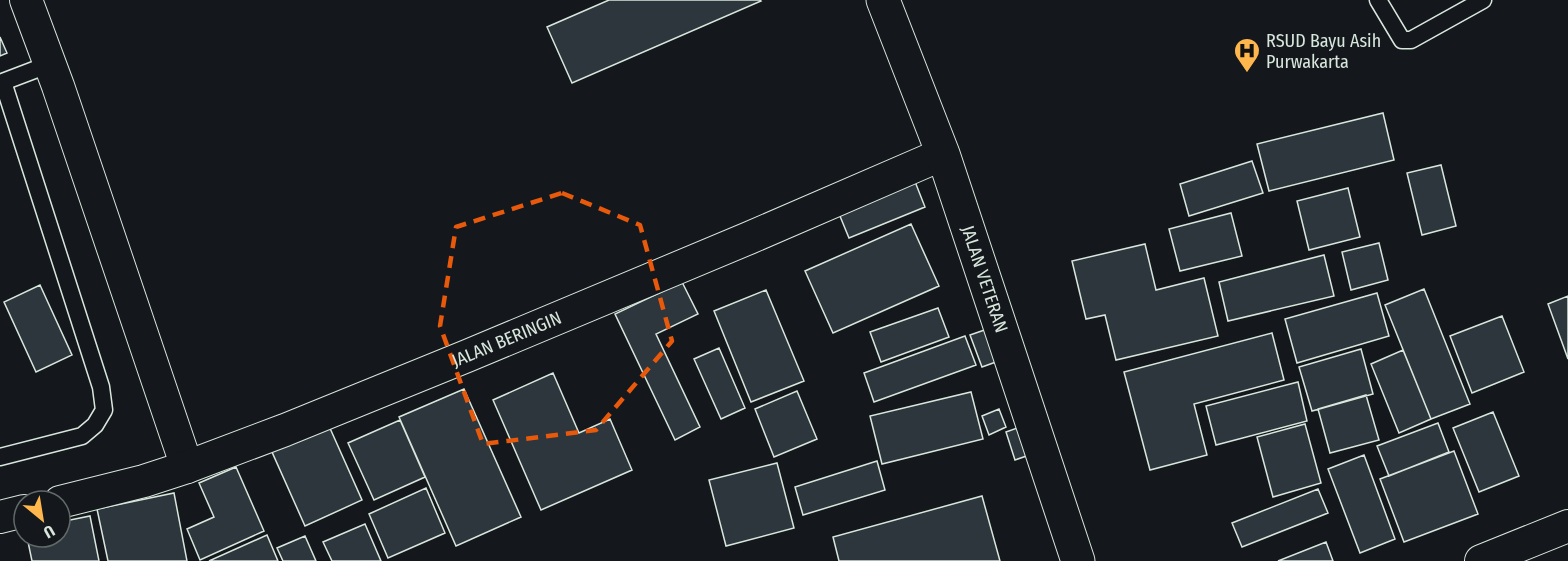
<svg xmlns="http://www.w3.org/2000/svg" width="1568" height="561" viewBox="0 0 1568 561" font-family="'Fira Sans Condensed',sans-serif">
<style>
.building{fill:#2c363c;stroke:#d8e6dc;stroke-width:1.5}
.lines{fill:none;stroke-linecap:round;stroke-linejoin:round}
.service-casing{stroke:#d8e6dc;stroke-width:19}
.minor-casing{stroke:#d8e6dc;stroke-width:34}
.trunk-casing{stroke:#d8e6dc;stroke-width:35}
.service{stroke:#14181c;stroke-width:16}
.minor{stroke:#14181c;stroke-width:32}
.trunk{stroke:#14181c;stroke-width:33}
.marked{fill:none;stroke:#e8590c;stroke-width:4.5;stroke-dasharray:12 8;stroke-linejoin:round}
.labels{text-anchor:middle;dominant-baseline:central;stroke-width:4.5;stroke-linejoin:round;paint-order:stroke}
.poi-label{font-size:18px;fill:#d8e6dc;stroke:#14181c;text-anchor:start}
.street-label{font-size:18px;fill:#d8e6dc;stroke:#14181c}
</style>
<rect width="100%" height="100%" fill="#14181c"/>
<!-- building -->
<path class="building" d="M609,0H760L761,1L572,83L547,27Z
M0,37L7,53L0,56Z
M1383,113L1394,160L1269,191L1257,144Z
M1252,161L1263,193L1189,216L1180,184Z
M1441,165L1456,226L1422,235L1407,173Z
M912,174L925,207L849,238L835,204Z
M1348,188L1360,237L1309,250L1297,201Z
M1231,213L1242,256L1180,271L1169,229Z
M911,224L939,286L833,333L805,271Z
M1379,243L1388,280L1351,290L1342,252Z
M1145,244L1156,290L1204,278L1218,336L1116,360L1105,315L1086,319L1072,261Z
M1324,255L1334,296L1228,321L1219,282Z
M682,282L698,314L656,334L700,427L675,440L615,314Z
M40,285L72,355L36,372L4,302Z
M1424,289L1470,404L1431,419L1385,305Z
M766,290L804,381L751,402L714,311Z
M1377,293L1389,336L1297,363L1285,319Z
M1568,296V359L1548,304Z
M938,308L949,337L881,362L870,332Z
M1502,316L1524,372L1472,393L1450,336Z
M996,326L1007,358L982,367L970,335Z
M1272,333L1284,380L1194,404L1207,455L1150,470L1124,372Z
M965,336L976,365L874,402L864,373Z
M719,348L745,408L721,419L694,359Z
M1361,349L1373,394L1312,411L1299,367Z
M1403,350L1431,419L1399,433L1371,364Z
M553,373L579,433L610,419L632,470L541,510L493,400Z
M1298,382L1307,421L1216,445L1206,406Z
M464,389L521,517L456,546L399,417Z
M797,391L817,439L774,457L755,409Z
M971,392L983,439L882,464L870,416Z
M1366,395L1379,440L1330,453L1318,409Z
M999,409L1006,427L989,435L982,416Z
M1493,412L1519,476L1479,492L1453,428Z
M400,420L425,477L374,500L348,443Z
M1438,423L1449,452L1389,476L1377,446Z
M1029,424L1038,452L1015,460L1006,432Z
M1305,424L1321,483L1273,497L1257,437Z
M329,426L362,500L305,526L272,452Z
M1454,451L1478,514L1404,542L1380,479Z
M1364,455L1395,539L1360,553L1328,469Z
M877,461L885,490L803,515L795,487Z
M777,463L794,528L726,546L709,480Z
M236,467L264,531L200,560L187,529L214,517L199,483Z
M426,488L445,533L388,558L369,514Z
M1318,489L1328,513L1242,547L1232,523Z
M174,493L187,561H108L97,509Z
M982,496L1000,561H839L833,537Z
M90,516L99,561H32L27,537H60V522Z
M365,524L381,561H332L323,542Z
M267,535L278,561H209Z
M305,536L316,561H283L277,548Z
M1326,542L1333,561H1278Z"/>
<g class="lines">
<defs>
<path id="service" d="M1378,0L1402,40H1411L1483,0
M0,83L50,64
M0,457L82,436L95,425L104,410L101,387L3,82"/>
<g id="minor">
<path d="M26,0L58,86L187,467"/>
<path id="s1" d="M60,502L144,481L187,467L285,430L467,356L749,238L943,154"/>
<path d="M0,517L24,511"/>
<path d="M1481,561L1568,526"/>
</g>
<g id="trunk">
<path id="s2" d="M883,0L943,154L1078,561"/>
</g>
</defs>
<!-- service casing -->
<use href="#service" class="service-casing"/>
<!-- minor casing -->
<use href="#minor" class="minor-casing"/>
<!-- trunk casing -->
<use href="#trunk" class="trunk-casing"/>
<!-- service -->
<use href="#service" class="service"/>
<!-- minor -->
<use href="#minor" class="minor"/>
<!-- trunk -->
<use href="#trunk" class="trunk"/>
</g>
<!-- marked area -->
<path class="marked" d="M562,193L640,225L672,341L596,430L483,444L440,326L456,227Z"/>
<!-- icons -->
<defs>
<symbol id="hospital-pin" viewBox="-11 -11 22 30"><path d="M0 17L-7.5 6A9.5 9.5 0 1 1 7.5 6Z" fill="#ffb74d" stroke="#14181c"/><path d="M-5-5h3v3.5h4V-5h3V5h-3V1.5h-4V5h-3Z" fill="#111"/></symbol>
</defs>
<g fill-rule="evenodd">
<use href="#hospital-pin" x="1232" y="36" width="30" height="40"/>
</g>
<g class="labels">
<!-- poi labels -->
<g class="poi-label">
<text x="1266" y="41">RSUD Bayu Asih<tspan x="1266" dy="21">Purwakarta</tspan></text>
</g>
<!-- street labels -->
<g class="street-label">
<text stroke="none"><textPath href="#s2" startOffset="297">JALAN VETERAN</textPath></text>
<text stroke="none"><textPath href="#s1" startOffset="476">JALAN BERINGIN</textPath></text>
</g>
</g>
<!-- north arrow -->
<g transform="translate(42 519) rotate(150)"><circle r="28" fill="#14181c" stroke="#626a69" stroke-width="1.5"/>
<path d="M0-4.5L10 22L0 15L-10 22Z" fill="#ffb74d"/>
<text y="-9" font-size="16" font-weight="bold" text-anchor="middle" fill="#d8e6dc">U</text>
</g>
</svg>
